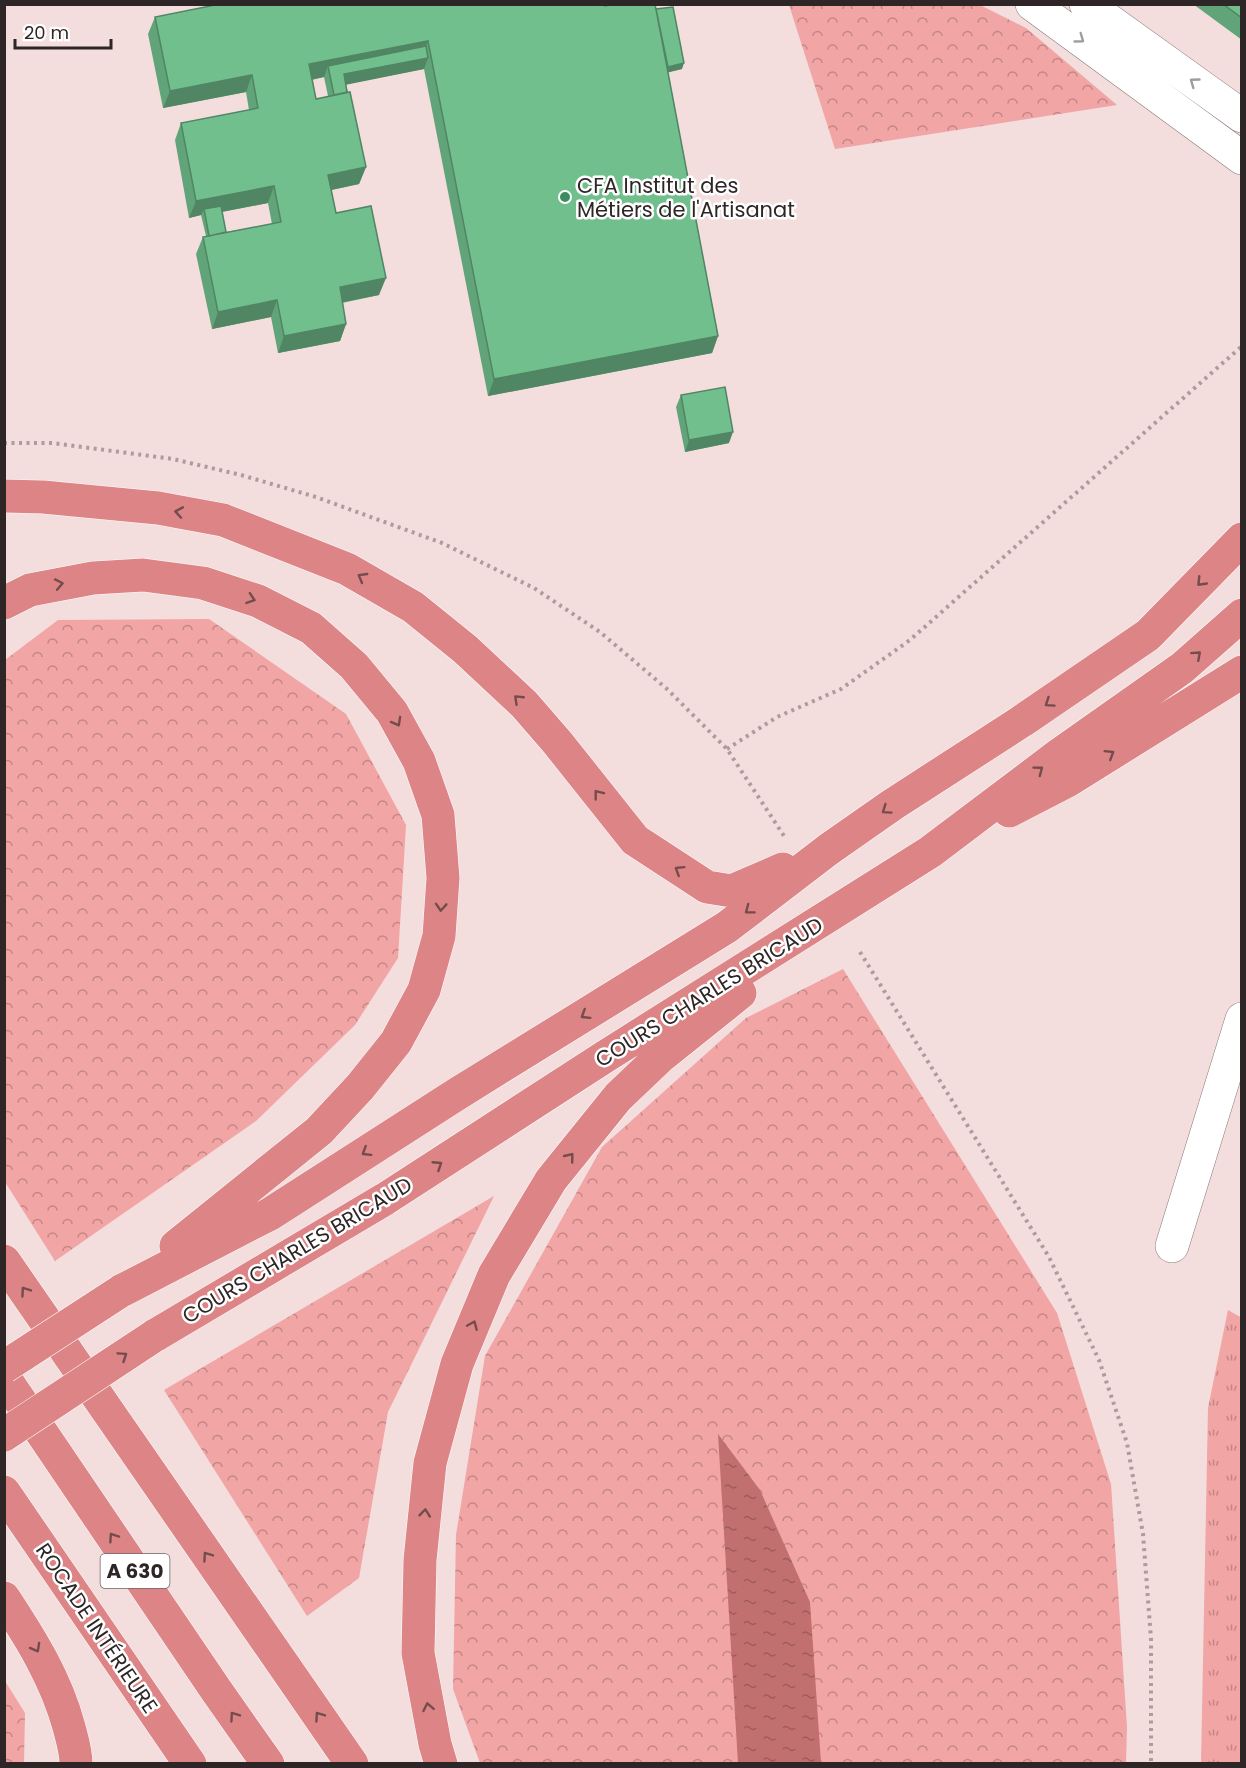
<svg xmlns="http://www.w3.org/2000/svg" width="1246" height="1768" viewBox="0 0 1246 1768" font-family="Poppins,sans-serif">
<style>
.grass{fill:url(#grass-tufts)}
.forest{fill:url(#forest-crowns)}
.water{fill:url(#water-ripples)}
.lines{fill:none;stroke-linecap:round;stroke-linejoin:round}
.minor-casing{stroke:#8c7978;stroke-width:34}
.highway-casing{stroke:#fff;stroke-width:34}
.path{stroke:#ad9c9c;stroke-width:4;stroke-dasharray:3 4.5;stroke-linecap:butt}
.minor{stroke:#fff;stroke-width:33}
.highway{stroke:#dd8586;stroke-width:33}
.highway-bridge-casing{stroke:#fff;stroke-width:34;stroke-linecap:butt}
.highway-bridge{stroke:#dd8586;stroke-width:33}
.wall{fill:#62a47a;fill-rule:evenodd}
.shaded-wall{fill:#508663}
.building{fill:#72bf8e;stroke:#508663;stroke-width:1.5}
.oneway{stroke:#a19d9d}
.oneway2{stroke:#744c4c}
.poi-dot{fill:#3c8c5d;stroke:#fff;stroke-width:2}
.labels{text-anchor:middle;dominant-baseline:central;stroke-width:5;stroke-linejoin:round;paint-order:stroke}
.shield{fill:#fff;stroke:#6d6767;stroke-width:1.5}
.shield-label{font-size:20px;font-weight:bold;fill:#2e2626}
.poi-label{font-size:21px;fill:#2e2626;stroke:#fff;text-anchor:start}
.street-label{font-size:21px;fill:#2e2626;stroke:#fff}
</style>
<defs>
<pattern id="grass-tufts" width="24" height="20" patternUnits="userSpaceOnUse" patternTransform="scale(1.5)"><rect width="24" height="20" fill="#f1a5a4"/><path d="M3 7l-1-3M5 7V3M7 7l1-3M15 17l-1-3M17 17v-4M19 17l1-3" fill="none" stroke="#c48685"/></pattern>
<pattern id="forest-crowns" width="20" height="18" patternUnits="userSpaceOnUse" patternTransform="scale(1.5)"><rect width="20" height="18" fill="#f1a5a4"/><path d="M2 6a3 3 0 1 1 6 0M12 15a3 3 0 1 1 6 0" fill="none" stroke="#c48685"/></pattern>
<pattern id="water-ripples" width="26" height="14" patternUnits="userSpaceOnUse" patternTransform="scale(1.5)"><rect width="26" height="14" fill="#c26f70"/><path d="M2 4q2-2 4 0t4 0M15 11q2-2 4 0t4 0" fill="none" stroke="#9e5b5c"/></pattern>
</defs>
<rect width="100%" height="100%" fill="#f3dddd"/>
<!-- grass -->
<path class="grass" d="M1228,1310L1242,1318L1241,1763H1201L1208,1408Z"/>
<!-- forest -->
<path class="forest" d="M789,5H980L1026,28L1117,105L835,149Z
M209,619L346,714L406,825L398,958L355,1025L256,1121L55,1261L5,1182V660L58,620Z
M843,969L1057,1313L1111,1484L1127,1727L1126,1763H480L453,1689L456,1535L485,1356L602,1147L746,1018Z
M494,1196L388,1412L359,1578L307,1616L164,1390Z
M5,1681L25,1713L24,1763H5Z"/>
<!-- water -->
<path class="water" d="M718,1434L760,1490L810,1602L821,1763H738Z"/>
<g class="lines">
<defs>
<path id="minor" d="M1032,4L1242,158
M1086,4L1242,116
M1172,1246L1242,1019"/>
<path id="highway" d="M4,496L43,497L158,508L223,520L347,569L413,607L465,649L524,704L557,742L635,840L707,887L732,891L783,869
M4,603L30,590L93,578L143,575L203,583L258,601L311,628L354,666L392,712L419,761L438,815L443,878L439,936L424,990L396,1042L360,1087L319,1131L176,1246
M1009,811L1069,780L1242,672
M4,1261L352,1764
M121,1291L270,1214L457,1094L727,927L829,849L892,805L1022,721L1148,635L1242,539
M154,1336L385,1199L606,1056L930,852L1060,754L1182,668L1242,615
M4,1377L216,1690L268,1764
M4,1492L190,1764
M4,1598C31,1639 56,1679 69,1727C72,1739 76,1751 76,1764
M441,1764L435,1744L418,1653L420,1560L430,1463L457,1364L494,1275L551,1180L618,1097L659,1058L740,993"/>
</defs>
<!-- minor casing -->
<use href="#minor" class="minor-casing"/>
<!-- highway casing -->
<use href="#highway" class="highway-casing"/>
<!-- path -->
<path class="path" d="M4,443H52L173,459L241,475L316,497L442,543L534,588L600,632L667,689L727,749L784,836
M727,749L777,717L841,689L910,640L1242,346
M860,952L1049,1257L1099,1360L1127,1443L1143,1534L1151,1639V1764"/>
<!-- minor -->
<use href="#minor" class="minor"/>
<!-- highway -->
<use href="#highway" class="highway"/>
<defs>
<path id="highway-bridge" d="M4,1367L121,1291
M4,1435L154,1336"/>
</defs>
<!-- highway-bridge casing -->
<use href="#highway-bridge" class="highway-bridge-casing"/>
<!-- highway-bridge -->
<use href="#highway-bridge" class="highway-bridge"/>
</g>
<!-- wall -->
<path class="wall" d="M1193,4H1242V40Z
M605,6L656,10L682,69L668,72L718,336L712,353L488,396L424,69L346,84L366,167L359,184L331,190L336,213L379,295L342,303L346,324L340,341L278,353L271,317L212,329L196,254L203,237L206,236L201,215L189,218L175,140L181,123L249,110L246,92L163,108L148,34L155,17ZM324,77L328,96L316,99L312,80ZM268,203L272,224L226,232L222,212Z
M681,395L729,443L685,452L676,407Z"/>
<!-- shaded-wall -->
<path class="shaded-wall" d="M428,41L421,58L328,66L324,77L303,81L309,64Z
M428,58L424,69L340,86L344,74Z
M684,63L682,69L666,73L668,67Z
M252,75L246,92L163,108L170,91Z
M366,167L359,184L322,192L328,175Z
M274,186L268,203L205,215L204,209L201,215L189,218L196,201Z
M386,278L379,295L333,304L340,287Z
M277,300L271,317L212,329L218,312Z
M346,324L340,341L278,353L284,336Z
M718,336L712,353L488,396L494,379Z
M733,432L729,443L685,452L689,440Z"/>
<!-- building -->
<path class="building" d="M220,4H605V6L613,4H655L718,336L494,379L428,41L309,64L316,99L350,92L366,167L328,175L336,213L371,206L386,278L340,287L346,324L284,336L277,300L218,312L203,237L281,222L274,186L196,201L181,123L258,108L252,75L170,91L155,17Z
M1223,4H1242V18Z
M673,7L684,63L668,67L656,9Z
M426,46L428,58L344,74L347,92L334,95L328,66Z
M221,206L226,232L209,236L204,209Z
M725,387L733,432L689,440L681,395Z"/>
<!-- one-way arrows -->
<defs><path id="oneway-chevron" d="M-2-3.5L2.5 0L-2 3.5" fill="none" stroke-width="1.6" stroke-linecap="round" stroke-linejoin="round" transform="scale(1.5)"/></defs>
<g class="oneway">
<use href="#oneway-chevron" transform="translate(1080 39) rotate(36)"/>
<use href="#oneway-chevron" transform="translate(1194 82) rotate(-144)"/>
</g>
<g class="oneway2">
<use href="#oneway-chevron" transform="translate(179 512) rotate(-170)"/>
<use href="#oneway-chevron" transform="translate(362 577) rotate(-150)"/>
<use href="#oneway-chevron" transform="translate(1201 582) rotate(134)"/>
<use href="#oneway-chevron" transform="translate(59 584) rotate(-11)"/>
<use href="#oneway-chevron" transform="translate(251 599) rotate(19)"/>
<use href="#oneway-chevron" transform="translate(1197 655) rotate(-42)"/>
<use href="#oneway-chevron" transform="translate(518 699) rotate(-136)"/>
<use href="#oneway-chevron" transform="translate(1049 703) rotate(146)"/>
<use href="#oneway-chevron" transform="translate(397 722) rotate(61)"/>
<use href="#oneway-chevron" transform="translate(1110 754) rotate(-32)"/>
<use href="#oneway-chevron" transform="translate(1039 770) rotate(-37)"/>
<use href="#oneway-chevron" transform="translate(598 794) rotate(-128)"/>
<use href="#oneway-chevron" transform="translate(886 810) rotate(145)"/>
<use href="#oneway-chevron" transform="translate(679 870) rotate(-148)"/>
<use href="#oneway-chevron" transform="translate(441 907) rotate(94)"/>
<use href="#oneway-chevron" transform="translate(749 910) rotate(143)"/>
<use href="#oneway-chevron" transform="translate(585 1015) rotate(148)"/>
<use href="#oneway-chevron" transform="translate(366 1152) rotate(148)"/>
<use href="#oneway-chevron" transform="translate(570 1157) rotate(-51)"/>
<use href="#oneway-chevron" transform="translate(438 1165) rotate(-33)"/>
<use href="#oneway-chevron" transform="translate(25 1291) rotate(-125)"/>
<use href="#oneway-chevron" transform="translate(473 1325) rotate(-67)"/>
<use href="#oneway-chevron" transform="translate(123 1356) rotate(-34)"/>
<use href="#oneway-chevron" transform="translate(425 1513) rotate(-84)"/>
<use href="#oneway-chevron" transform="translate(113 1537) rotate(-124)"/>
<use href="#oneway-chevron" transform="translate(207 1556) rotate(-125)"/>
<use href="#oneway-chevron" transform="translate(36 1648) rotate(61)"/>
<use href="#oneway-chevron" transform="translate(428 1707) rotate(-101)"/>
<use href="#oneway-chevron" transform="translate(234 1716) rotate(-125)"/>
<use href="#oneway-chevron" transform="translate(319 1716) rotate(-125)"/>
</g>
<!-- markers -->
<circle class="poi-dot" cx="565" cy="197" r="6"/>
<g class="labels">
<!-- shield labels -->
<rect class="shield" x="100.5" y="1554" width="69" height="34" rx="4.5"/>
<g class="shield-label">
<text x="135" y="1571">A 630</text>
</g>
<!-- poi labels -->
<g class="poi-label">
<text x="577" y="185">CFA Institut des<tspan x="577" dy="24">Métiers de l'Artisanat</tspan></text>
</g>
<!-- street labels -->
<g class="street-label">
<text transform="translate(709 992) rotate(-32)">COURS CHARLES BRICAUD</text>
<text transform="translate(297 1250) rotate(-31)">COURS CHARLES BRICAUD</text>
<text transform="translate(97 1628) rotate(56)">ROCADE INTÉRIEURE</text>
</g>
</g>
<!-- border -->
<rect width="1246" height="1768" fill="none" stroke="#2e2626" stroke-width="12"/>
<!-- scale -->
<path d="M15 39v9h96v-9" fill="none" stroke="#2e2626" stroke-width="3"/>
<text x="24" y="39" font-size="18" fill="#2e2626" stroke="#ffffff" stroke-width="4.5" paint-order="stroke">20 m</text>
</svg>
